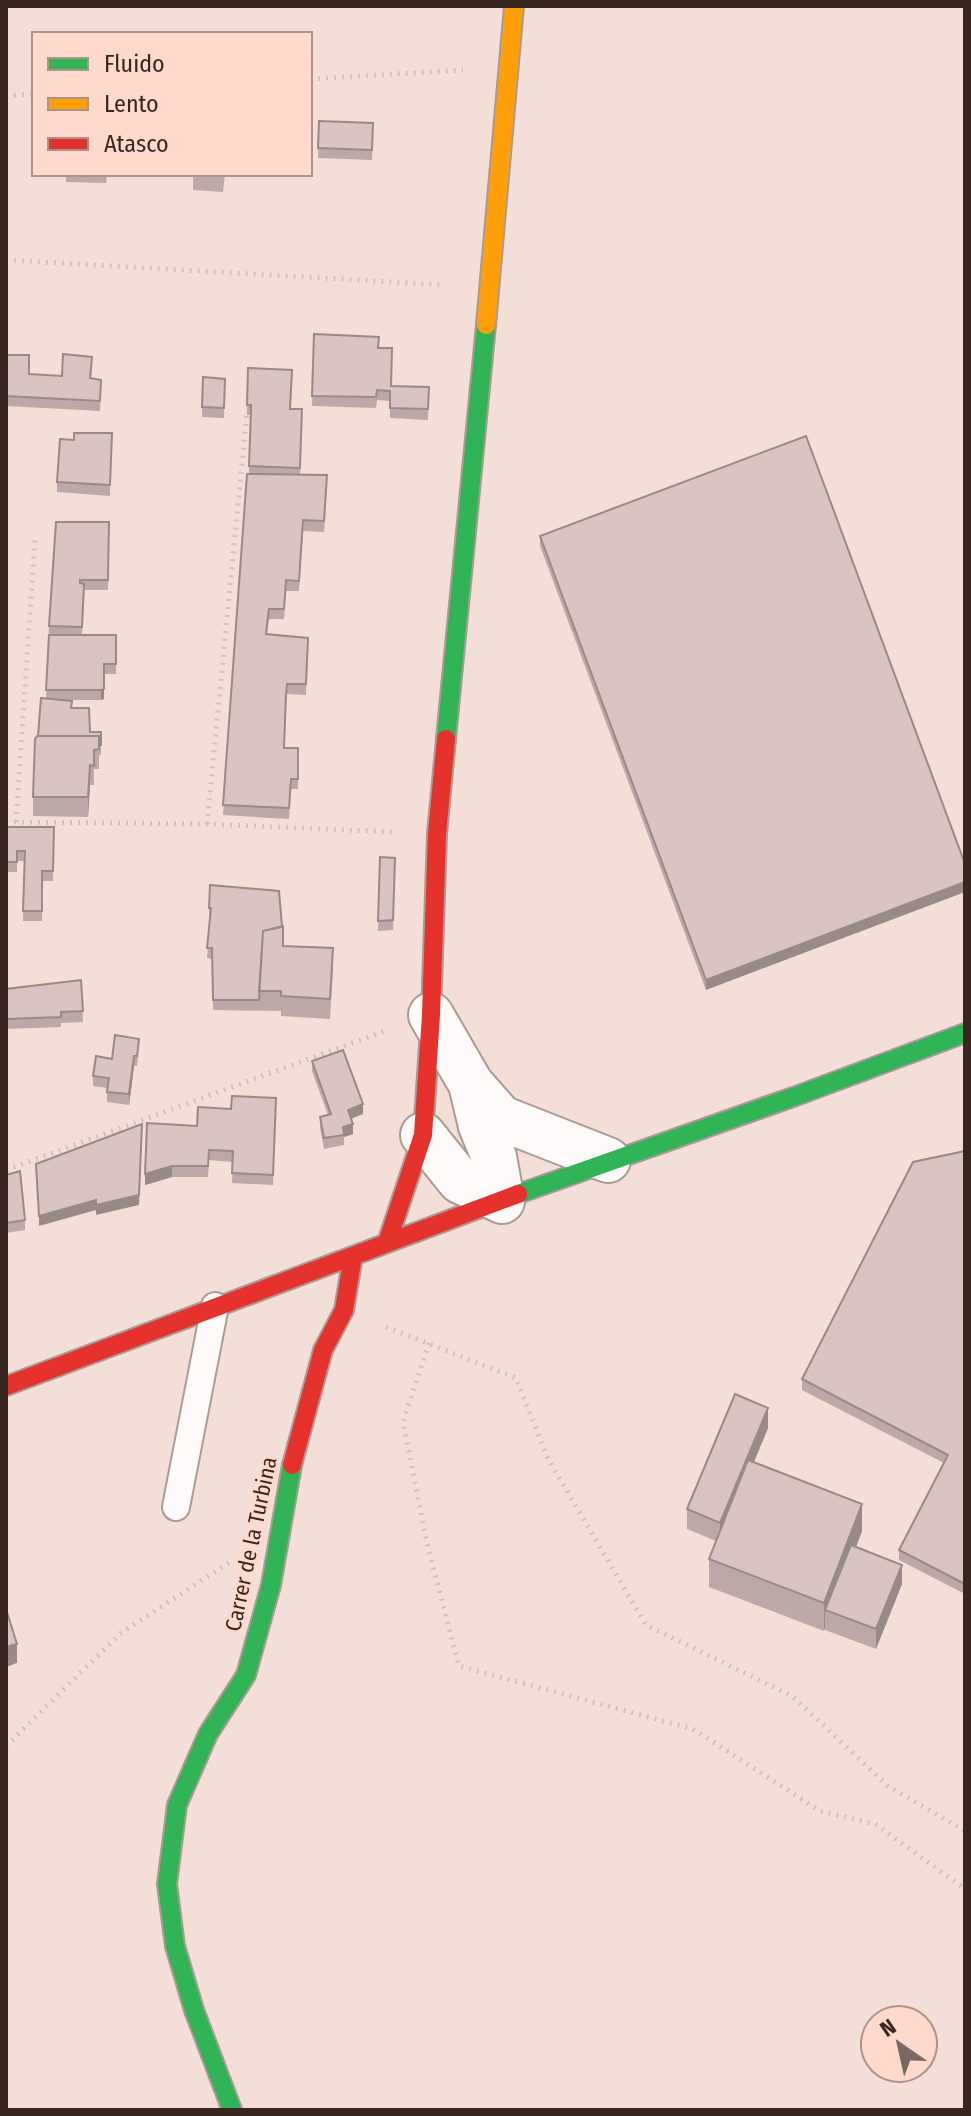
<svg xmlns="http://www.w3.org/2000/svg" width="971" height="2116" viewBox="0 0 971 2116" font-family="'Fira Sans Condensed',sans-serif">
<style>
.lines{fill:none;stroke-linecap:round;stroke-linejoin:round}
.lane-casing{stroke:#ab9a94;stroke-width:30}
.street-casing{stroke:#ab9a94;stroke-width:48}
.fast-casing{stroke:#ab9a94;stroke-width:22}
.slow-casing{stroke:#ab9a94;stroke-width:22}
.jam-casing{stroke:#ab9a94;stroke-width:22}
.path{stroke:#ccc4c0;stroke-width:5;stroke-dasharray:2 6;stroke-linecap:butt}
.lane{stroke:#fdfaf9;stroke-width:26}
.street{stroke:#fdfaf9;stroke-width:44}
.fast{stroke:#30b455;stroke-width:18}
.slow{stroke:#ff9f0a;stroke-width:18}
.jam{stroke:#e5322d;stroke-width:18}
.wall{fill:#baa9a6}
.shaded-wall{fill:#978a87}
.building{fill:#d8c5c1;stroke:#978a87;stroke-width:2}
.labels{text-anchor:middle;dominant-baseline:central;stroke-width:6;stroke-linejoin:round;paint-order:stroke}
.street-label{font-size:22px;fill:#382620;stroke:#ffd9cb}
</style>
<rect width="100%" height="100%" fill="#f3dfd7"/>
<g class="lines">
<defs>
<path id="lane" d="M176,1507L215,1306"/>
<path id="street" d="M431,1015L471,1084L481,1126L494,1157L502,1201
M471,1084L501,1118L608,1160
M423,1135L460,1181L502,1201"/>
<path id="fast" d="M446,739L486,325
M518,1194L796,1096L965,1033
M232,2110L194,2010L175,1946L167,1884L177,1805L208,1734L246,1675L271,1585L292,1465"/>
<path id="slow" d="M486,325L514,6"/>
<path id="jam" d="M388,1240L423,1135L431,1015L437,834L446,739
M6,1386L518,1194
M292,1465L323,1350L344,1310L353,1256"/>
</defs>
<!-- lane casing -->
<use href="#lane" class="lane-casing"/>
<!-- street casing -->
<use href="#street" class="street-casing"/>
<!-- fast casing -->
<use href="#fast" class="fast-casing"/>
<!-- slow casing -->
<use href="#slow" class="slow-casing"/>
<!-- jam casing -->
<use href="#jam" class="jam-casing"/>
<!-- path -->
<path class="path" d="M310,79L463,70
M6,96L34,94
M6,260L445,285
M6,822L207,824L392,832
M16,822L35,538
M207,824L247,412
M6,1170L385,1031
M386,1327L516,1378L548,1459L646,1625L792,1696L888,1786L965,1831
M429,1343L403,1422L427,1543L459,1666L693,1729L820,1811L875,1824L965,1889
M6,1746L121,1633L230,1562"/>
<!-- lane -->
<use href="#lane" class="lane"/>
<!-- street -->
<use href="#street" class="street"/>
<!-- fast -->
<use href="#fast" class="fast"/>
<!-- slow -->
<use href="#slow" class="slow"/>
<!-- jam -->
<use href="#jam" class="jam"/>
</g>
<!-- wall -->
<path class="wall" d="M319,121L373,123L372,160L318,158Z
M66,174H107L106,183L66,182Z
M193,174H225L223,192L193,190Z
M314,334L379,348L391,386L429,387L428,420L390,418V401L377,400L376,408L312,406Z
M6,355L29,374L62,376L92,367L91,379L101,380L100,411L6,406Z
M248,368L290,409H302L300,475L327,486L324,532L303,531L299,591H286L284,619H269L268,626L267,634L308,638L306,695L287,694L286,705L284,748H298V789H291L289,819L223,815L249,474L251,418V415H247Z
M225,379L224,418L202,417V407Z
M112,433L110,496L57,492V482L74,440Z
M806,436L706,990L540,546V536Z
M109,522L108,590H84L82,635H116V674H104V699L101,700H65L72,708L90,732H101V755H99V769H94V785H90L88,817L33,816V797L37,736L46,699L49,626Z
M6,827H54L53,881H42V921H23L25,861H17V872H6Z
M380,857L395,858L393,930L378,931Z
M209,908L283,946L333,968L330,1019L281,1016V1011L213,1010L212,959L207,958L210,918H209Z
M81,980L83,1022L61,1023V1027L6,1029V989Z
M139,1049L137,1066H134L129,1105L107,1102V1088L93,1086V1076L112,1059Z
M312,1061L363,1114L351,1118L353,1134L344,1137V1145L324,1149L320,1127V1117L328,1115L312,1071Z
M276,1098L273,1185L232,1183L233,1162L209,1160L208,1177H172L145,1185L197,1126Z
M965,1151V1594L899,1560V1550L944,1463L802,1390V1379Z
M6,1175L25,1220V1230L6,1233Z
M768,1428L754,1462L862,1531L856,1547L902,1584L876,1649L825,1630V1627L824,1631L709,1587V1559L716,1541L687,1529V1509Z"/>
<!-- shaded-wall -->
<path class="shaded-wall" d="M104,689V699L101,700V690Z
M90,765V785L88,817V797Z
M965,882V892L706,990V980Z
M134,1056V1066L129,1105V1094Z
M363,1104V1114L348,1120V1110Z
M353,1124V1134L344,1137L343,1127Z
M142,1134L139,1205L96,1215V1205Z
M172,1166V1177L145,1185V1174Z
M96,1200V1210L39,1226V1216Z
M768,1408V1428L720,1543V1523Z
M862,1504V1531L831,1612L825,1610V1627L824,1631V1603Z
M902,1565V1584L876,1649V1629Z
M17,1644V1663L6,1667V1647Z"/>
<!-- building -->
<path class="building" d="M319,121L373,123L372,150L318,148Z
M314,334L379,337L378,348H392L391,386L429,387L428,409L390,408V391L377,390L376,397L312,396Z
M63,354L92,357L90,378L101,380L100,401L6,396V355H29V374L62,376Z
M248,368L292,370L290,409H302L300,468L249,466L251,410V405H247Z
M203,377L225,379L224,408L202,407Z
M74,433H112L110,485L57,482L60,439L74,440Z
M806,436L965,864V882L706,980L540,536Z
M247,474L327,475L324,521L303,520L299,581L286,580L284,609H269L268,616L266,634L308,638L306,684H287L286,695L284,748H298V779H291L289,808L223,805Z
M56,522H109L108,580H80V583L84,584L82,627L49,626Z
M49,635H116V664H104V689L101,690H46Z
M41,698L72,701L71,708H89L90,732H101V745H99V736H38Z
M37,736H99V749L94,750V766L90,765L88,797H33L35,739Z
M6,827H54L53,871H42V911H23L25,851H17V862H6Z
M380,857L395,858L393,920L378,921Z
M210,885L279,891L282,927L263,931L259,1000H213L212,948H207L211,908H209Z
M283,926V946L333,948L330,999L281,996V991H259L263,931Z
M81,980L83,1011L61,1012V1017L6,1019V989Z
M115,1035L139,1039L137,1056H134L129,1094L107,1092L109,1078L93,1076L96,1056L112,1059Z
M343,1050L363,1104L348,1110L353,1124L343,1127L344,1135L324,1138L320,1117L331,1114L312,1061Z
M232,1096L276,1098L273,1175L232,1173L233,1151L209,1150L208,1166H172L145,1174L147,1123L197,1126L198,1107L231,1109Z
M142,1124L139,1195L96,1205V1200L39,1216L36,1164Z
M965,1151V1584L899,1550L948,1455L802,1379L913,1162Z
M20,1171L25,1220L6,1223V1175Z
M735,1394L768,1408L720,1523L687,1509Z
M748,1460L862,1504L824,1603L709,1559Z
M851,1545L902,1565L876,1629L825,1610Z
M6,1609L17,1644L6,1647Z"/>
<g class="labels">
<!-- street labels -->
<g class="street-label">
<text transform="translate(251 1544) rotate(-78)">Carrer de la Turbina</text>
</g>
</g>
<!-- border -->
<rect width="971" height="2116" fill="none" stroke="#382620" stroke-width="16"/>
<!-- legend -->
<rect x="32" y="32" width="280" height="144" fill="#ffd9cb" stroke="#af9187" stroke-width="2"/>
<rect x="48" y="58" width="40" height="12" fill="#30b455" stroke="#af9187" stroke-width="2"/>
<text x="104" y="72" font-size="24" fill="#382620">Fluido</text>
<rect x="48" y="98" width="40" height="12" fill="#ff9f0a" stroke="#af9187" stroke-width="2"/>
<text x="104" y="112" font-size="24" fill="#382620">Lento</text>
<rect x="48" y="138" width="40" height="12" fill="#e5322d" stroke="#af9187" stroke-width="2"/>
<text x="104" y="152" font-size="24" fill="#382620">Atasco</text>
<!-- north arrow -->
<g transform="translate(899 2044) rotate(326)"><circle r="38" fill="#ffd9cb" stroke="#af9187" stroke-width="2"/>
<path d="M0-6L14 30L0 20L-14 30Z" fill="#796760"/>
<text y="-12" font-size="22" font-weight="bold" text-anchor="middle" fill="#382620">N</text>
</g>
</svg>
